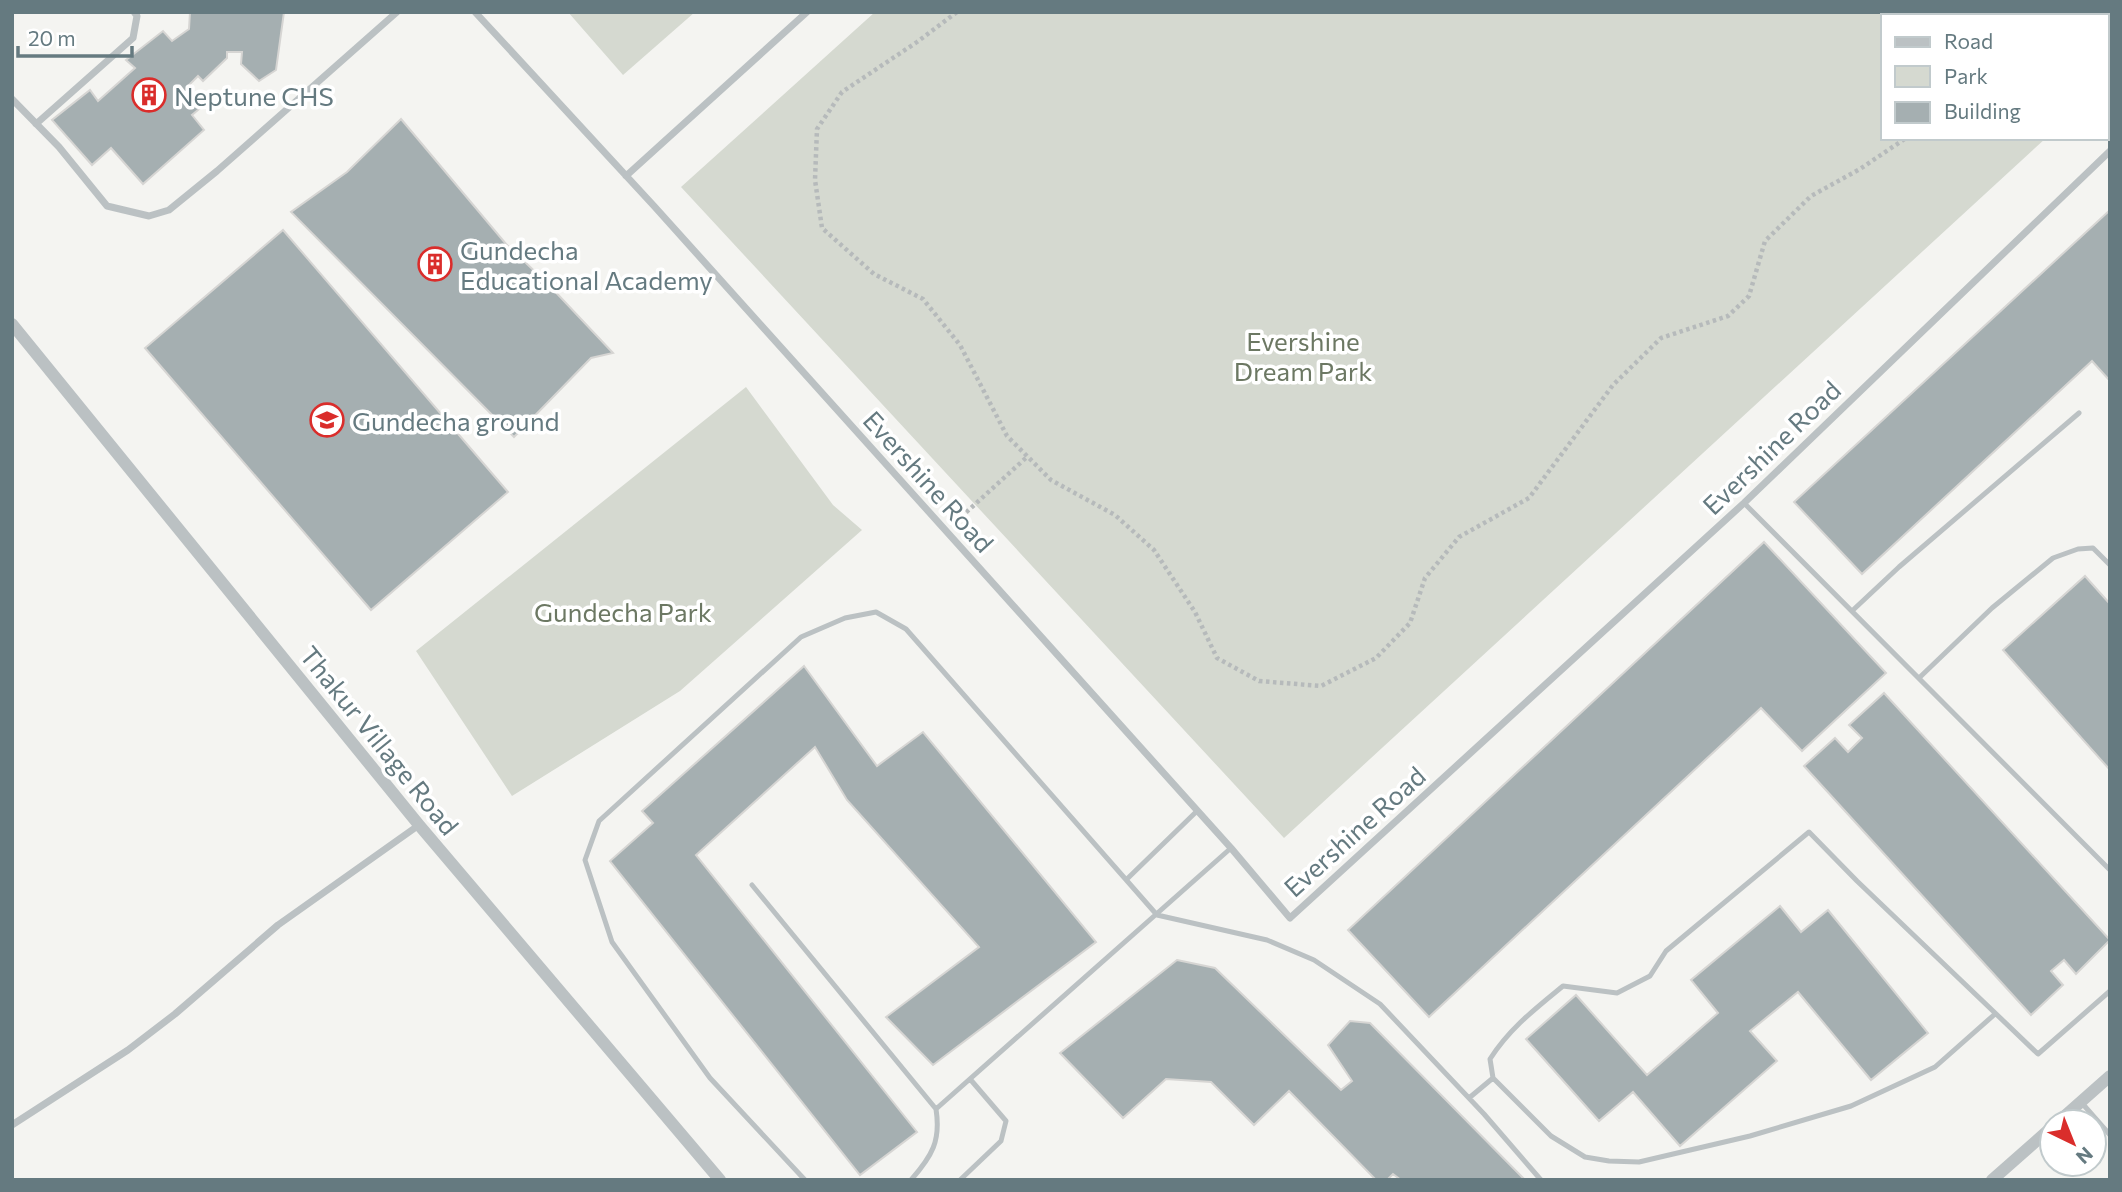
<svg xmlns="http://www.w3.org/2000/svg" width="2122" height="1192" viewBox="0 0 2122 1192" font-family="Commissioner,sans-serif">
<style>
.green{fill:#d5d9d0}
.building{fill:#a5afb1;stroke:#d6d5d3;stroke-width:2}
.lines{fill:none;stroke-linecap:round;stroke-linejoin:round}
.path{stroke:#b6babb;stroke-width:4.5;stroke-dasharray:3.5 3.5;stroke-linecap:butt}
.service{stroke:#bbc1c3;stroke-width:5}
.minor{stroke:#bbc1c3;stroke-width:7}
.tertiary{stroke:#bbc1c3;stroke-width:12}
.labels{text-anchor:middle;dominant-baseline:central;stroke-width:7;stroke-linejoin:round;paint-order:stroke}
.poi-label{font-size:26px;fill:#657a80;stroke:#fff;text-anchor:start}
.park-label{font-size:26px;fill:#6c7863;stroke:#fff}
.street-label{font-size:26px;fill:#657a80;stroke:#fff}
</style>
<rect width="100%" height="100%" fill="#f4f4f1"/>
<!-- green -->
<path class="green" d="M568,12H695L623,75Z
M875,12H2073L2076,16H1882V138H2046L1284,838L681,187Z
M746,387L833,505L862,530L680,691L512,796L416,651Z"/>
<!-- building -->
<path class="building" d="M190,12H284L276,70L259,81L241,64L242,52H227V58L203,81L198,76L187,87L204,105L192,115L204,130L143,184L111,148L92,165L52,120L90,90L98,101L135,68L126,60L163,31L172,41L189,29Z
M401,119L506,244L548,284L613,353L591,358L514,437L291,212L347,172Z
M2110,210V381L2092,361L1862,574L1794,502Z
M283,230L508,492L371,610L145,348Z
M1764,542L1886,673L1802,751L1761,708L1429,1017L1348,930Z
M2085,576L2110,604V770L2003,650Z
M804,666L877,766L923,732L1096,942L933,1065L886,1017L979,947L847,800L815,747L696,855L917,1132L860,1175L610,861L653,823L642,811Z
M1884,693L2110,940L2076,974L2064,960L2051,971L2063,985L2031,1015L1804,766L1835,738L1848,752L1862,738L1849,725Z
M1780,906L1801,932L1828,910L1928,1033L1871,1080L1798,992L1750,1031L1777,1061L1680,1146L1633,1092L1599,1121L1526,1039L1576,995L1647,1075L1718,1013L1691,980Z
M1177,960L1215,968L1341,1090L1352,1081L1328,1045L1350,1021L1370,1023L1525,1180H1401L1393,1174L1387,1180H1376L1289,1091L1254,1125L1211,1082L1166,1079L1123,1118L1060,1053Z"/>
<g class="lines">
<!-- path -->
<path class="path" d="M957,12L917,42L842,92L817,129L815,180L822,228L874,274L923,299L960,345L1007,436L1051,480L1115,515L1154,550L1195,612L1217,658L1259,681L1321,686L1376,658L1410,623L1425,578L1459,537L1529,498L1613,385L1661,338L1728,316L1749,296L1765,241L1811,196L1860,169L1906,138
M1957,16V12
M961,517L1028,456"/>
<!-- service -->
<path class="service" d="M1744,503L2110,870
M1852,611L1899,567L2079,413
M1919,678L1992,608L2053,558L2078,549L2093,548L2110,565
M1127,879L1197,811
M752,885L936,1109L1231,848
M1995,1014L1935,1067L1851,1106L1750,1136L1639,1162L1609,1161L1585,1157L1551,1136L1493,1078L1490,1059C1510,1028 1535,1009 1563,986L1617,993L1650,976L1666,951L1809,832L1857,881L2038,1054L2110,991
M1469,1098L1493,1078
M2081,1102L2110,1135
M805,1180L710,1078L612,942L585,860L599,821L801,637L845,618L876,612L906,629L1157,915L1267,940L1314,960L1380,1004L1484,1114L1541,1180
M911,1180C932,1156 941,1141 936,1109
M960,1180L1001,1141L1006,1121L970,1079"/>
<!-- minor -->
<path class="minor" d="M475,12L654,206L1231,848L1290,918L1744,503L2110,151
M12,99L59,147L107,206L149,216L169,210L217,171L397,12
M36,124L133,38L137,16L134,12
M626,176L807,12
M12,1125L128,1050L175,1014L278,925L419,825"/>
<!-- tertiary -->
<path class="tertiary" d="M12,324L419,825L720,1180
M2058,1122L2110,1076
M1992,1180L2052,1127"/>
</g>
<!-- icons -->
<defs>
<symbol id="building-ring" viewBox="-11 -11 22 22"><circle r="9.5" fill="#fff" stroke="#da2d2b" stroke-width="1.5"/><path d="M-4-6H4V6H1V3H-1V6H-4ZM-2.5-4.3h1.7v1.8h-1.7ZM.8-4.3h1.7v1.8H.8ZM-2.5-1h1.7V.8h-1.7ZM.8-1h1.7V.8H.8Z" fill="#da2d2b"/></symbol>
<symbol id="school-ring" viewBox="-11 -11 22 22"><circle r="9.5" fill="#fff" stroke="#da2d2b" stroke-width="1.5"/><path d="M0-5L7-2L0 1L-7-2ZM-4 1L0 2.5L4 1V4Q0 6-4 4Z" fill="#da2d2b"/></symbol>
</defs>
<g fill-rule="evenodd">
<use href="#building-ring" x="130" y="76" width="38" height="38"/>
<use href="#building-ring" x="416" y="245" width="38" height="38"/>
<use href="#school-ring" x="308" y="401" width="38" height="38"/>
</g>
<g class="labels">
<!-- poi labels -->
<g class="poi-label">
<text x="174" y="95">Neptune CHS</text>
<text x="460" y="249">Gundecha<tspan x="460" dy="30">Educational Academy</tspan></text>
<text x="352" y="420">Gundecha ground</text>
</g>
<!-- park labels -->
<g class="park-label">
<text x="1303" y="340">Evershine<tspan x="1303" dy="30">Dream Park</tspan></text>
<text x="623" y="611">Gundecha Park</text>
</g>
<!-- street labels -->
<g class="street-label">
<text transform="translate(1771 447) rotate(-44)">Evershine Road</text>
<text transform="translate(929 481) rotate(48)">Evershine Road</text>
<text transform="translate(380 740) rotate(51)">Thakur Village Road</text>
<text transform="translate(1354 831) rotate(-42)">Evershine Road</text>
</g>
</g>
<!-- border -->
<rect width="2122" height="1192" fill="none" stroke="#657a80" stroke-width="28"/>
<!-- legend -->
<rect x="1881" y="14" width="228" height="126" fill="#ffffff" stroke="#c1cacc" stroke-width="2"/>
<rect x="1895" y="37" width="35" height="10" fill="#bbc1c3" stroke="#c1cacc" stroke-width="2"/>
<text x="1944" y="49" font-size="21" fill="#657a80">Road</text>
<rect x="1895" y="66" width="35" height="21" fill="#d5d9d0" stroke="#c1cacc" stroke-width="2"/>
<text x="1944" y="84" font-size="21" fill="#657a80">Park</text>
<rect x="1895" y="102" width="35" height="21" fill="#a5afb1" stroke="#c1cacc" stroke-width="2"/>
<text x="1944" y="119" font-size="21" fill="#657a80">Building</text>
<!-- north arrow -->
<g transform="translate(2073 1143) rotate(137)"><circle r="33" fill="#ffffff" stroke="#c1cacc" stroke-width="2"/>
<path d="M0-5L12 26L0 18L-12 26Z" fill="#da2d2b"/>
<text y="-10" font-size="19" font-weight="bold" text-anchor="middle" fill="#657a80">N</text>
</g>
<!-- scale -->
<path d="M18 46v10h114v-10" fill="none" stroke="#657a80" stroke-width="3.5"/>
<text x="28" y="46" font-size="21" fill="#657a80" stroke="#ffffff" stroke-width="5" paint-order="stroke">20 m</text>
</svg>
